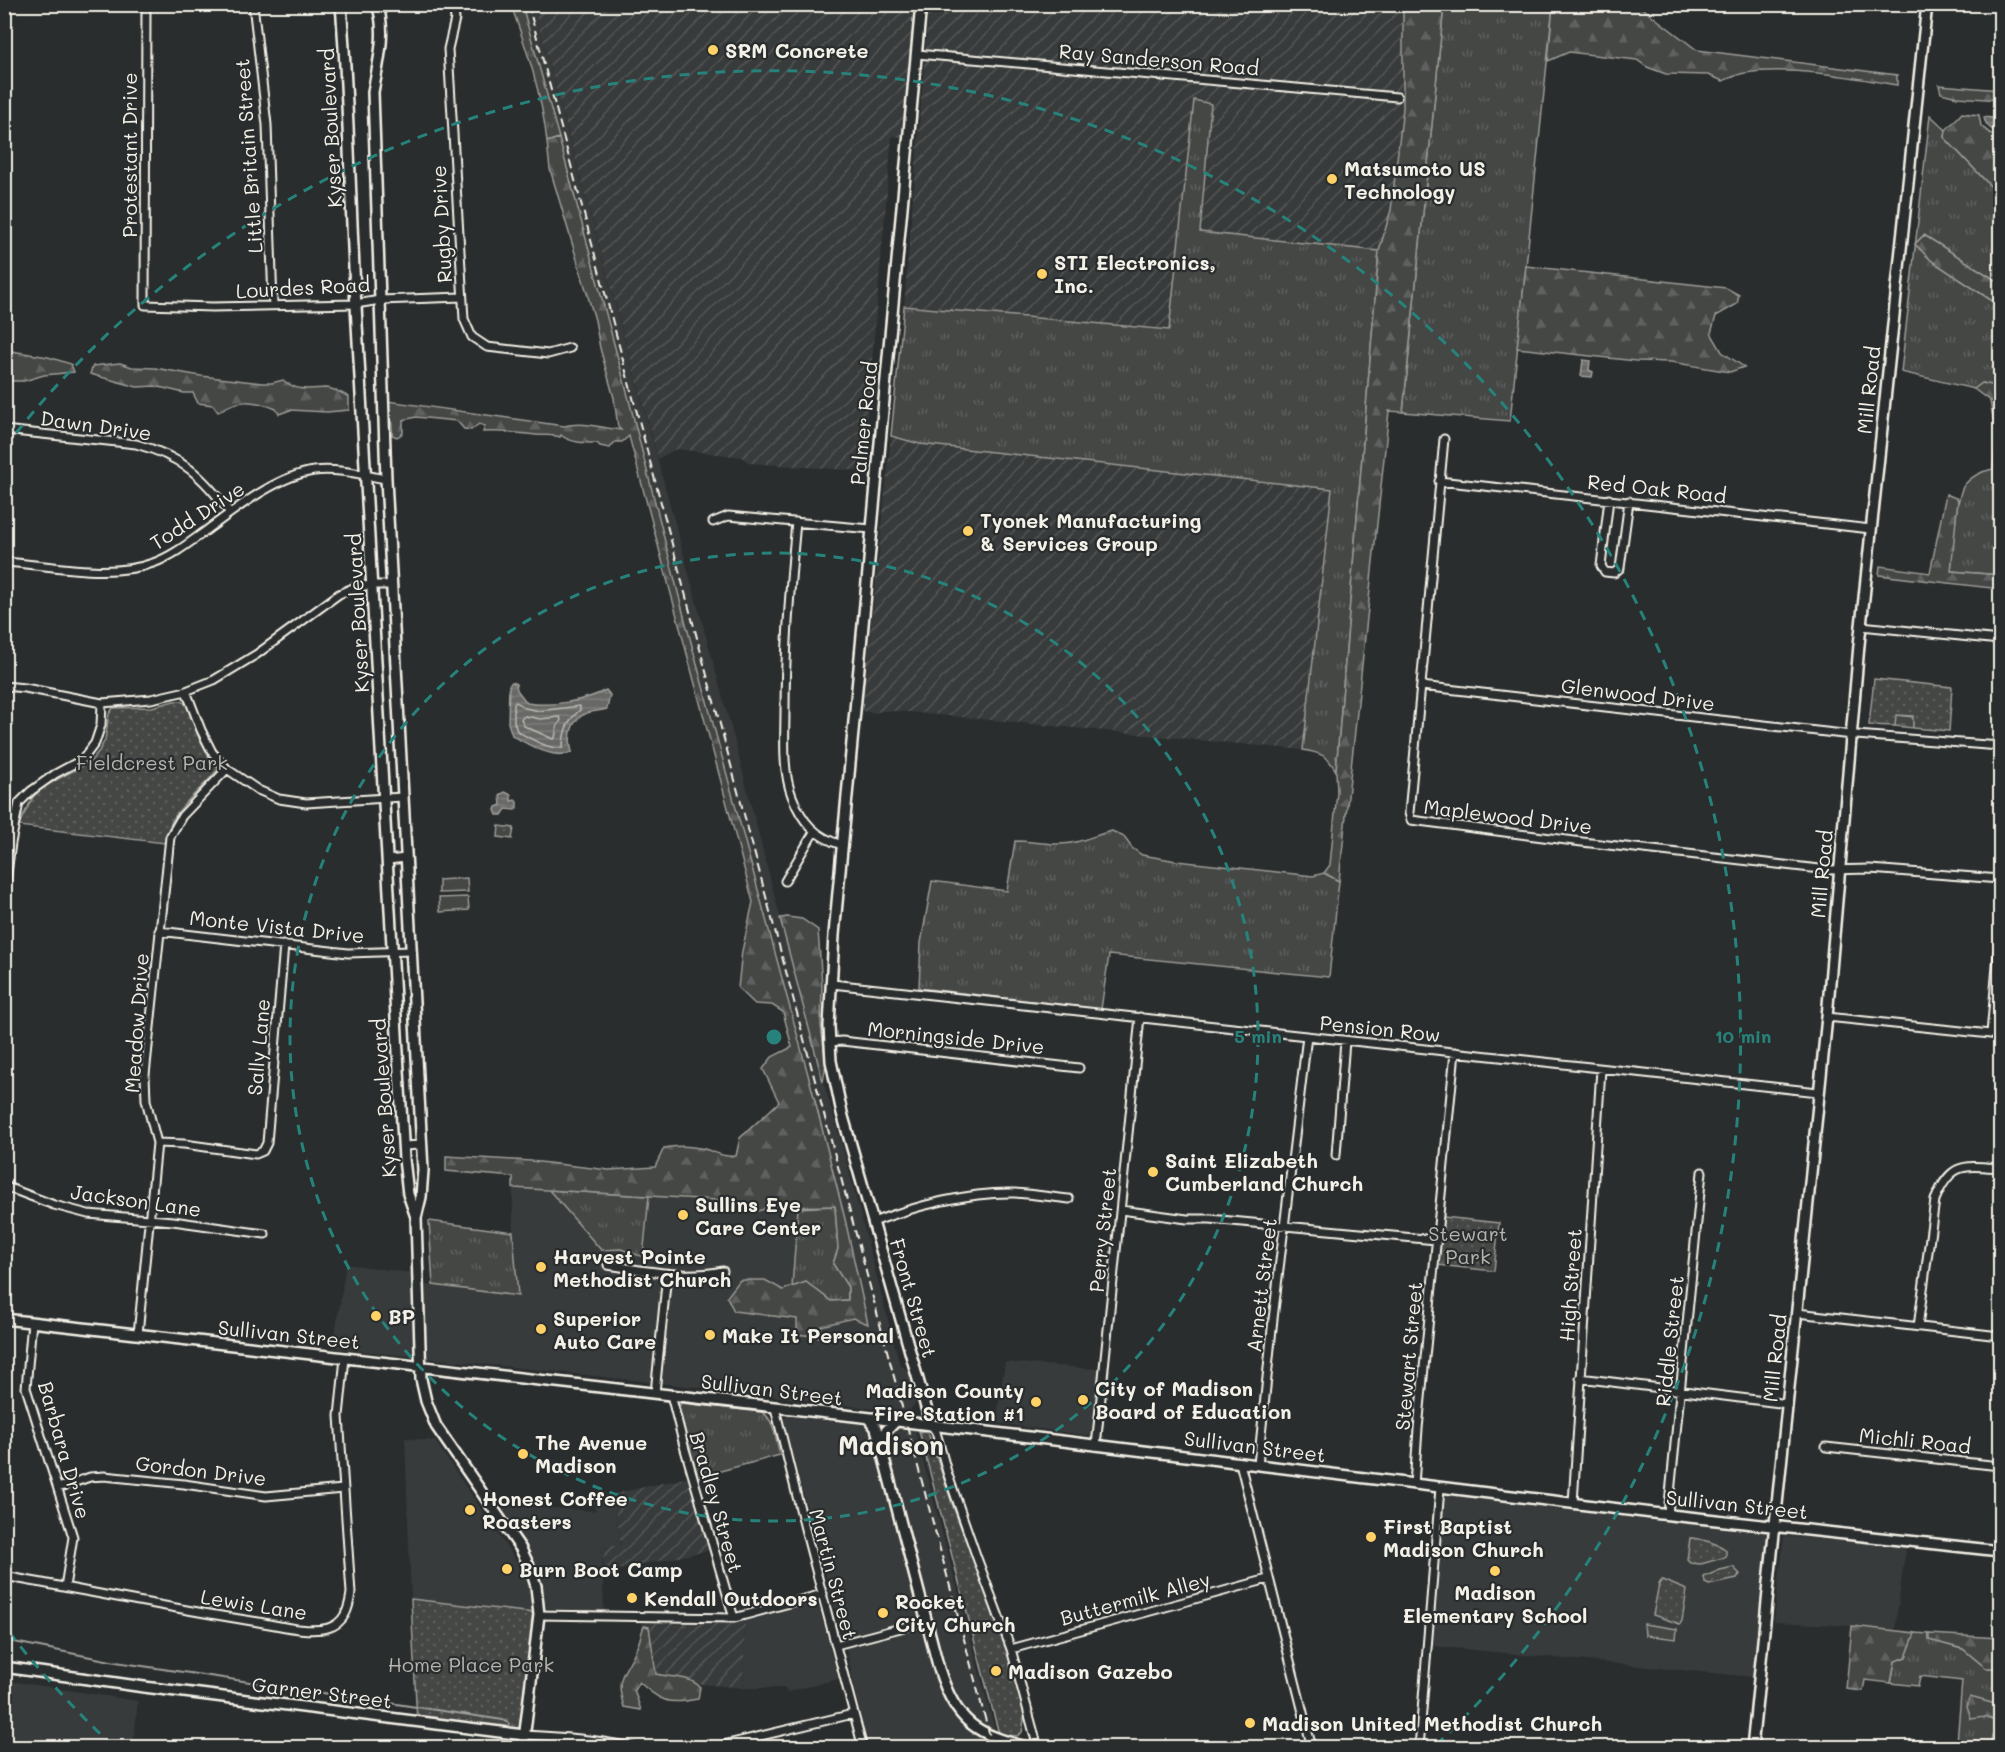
<svg xmlns="http://www.w3.org/2000/svg" width="2005" height="1752" viewBox="0 0 2005 1752" font-family="Mali,sans-serif">
<style>
.built{fill:#373a3a}
.industrial{fill:url(#industrial-furrows)}
.grass{fill:url(#grass-tufts);stroke:#9c9c96;stroke-width:1.5}
.forest{fill:url(#forest-firs);stroke:#9c9c96;stroke-width:1.5}
.cemetery{fill:url(#cemetery-stones);stroke:#9c9c96;stroke-width:1.5}
.park{fill:url(#park-dots);stroke:#9c9c96;stroke-width:1.5}
.pitch{fill:#444645;stroke:#9c9c96;stroke-width:1.5}
.water{fill:url(#water-rules);stroke:#9f9f9a;stroke-width:1.5}
.lines{fill:none;stroke-linecap:round;stroke-linejoin:round}
.shore{stroke:#bcbab4;stroke-width:1.5}
.stream{stroke:#9f9f9a;stroke-width:2}
.street-casing{stroke:#f4f1e8;stroke-width:11}
.secondary-casing{stroke:#f4f1e8;stroke-width:14}
.street{stroke:#2a2d2e;stroke-width:7}
.secondary{stroke:#2a2d2e;stroke-width:9}
.rail{stroke:#f4f1e8;stroke-width:2;stroke-dasharray:9 4.5;stroke-linecap:butt}
.ring{fill:none;stroke:#26827a;stroke-width:3;stroke-dasharray:10 8}
.poi-dot{fill:#ffd166;stroke:#2a2d2e;stroke-width:2}
.labels{text-anchor:middle;dominant-baseline:central;stroke-width:4.5;stroke-linejoin:round;paint-order:stroke}
.poi-label{font-size:20px;font-weight:bold;fill:#f4f1e8;stroke:#2a2d2e;text-anchor:start}
.street-label{font-size:20px;fill:#f4f1e8;stroke:#2a2d2e}
.park-label{font-size:20px;fill:#b6b5af;stroke:#2a2d2e}
.district-label{font-size:26px;font-weight:bold;fill:#f4f1e8;stroke:#2a2d2e}
.centre{fill:#26827a;stroke:#2a2d2e;stroke-width:3}
.ring-label{font-size:18px;text-anchor:middle;font-weight:bold;fill:#26827a;stroke:#2a2d2e;stroke-width:4.5;stroke-linejoin:round;paint-order:stroke}
</style>
<defs>
<pattern id="industrial-furrows" width="10" height="10" patternUnits="userSpaceOnUse" patternTransform="scale(1.5)"><rect width="10" height="10" fill="#373a3a"/><path d="M-1 1l2-2M0 10L10 0M9 11l2-2" fill="none" stroke="#555756"/></pattern>
<pattern id="grass-tufts" width="24" height="20" patternUnits="userSpaceOnUse" patternTransform="scale(1.5)"><rect width="24" height="20" fill="#444645"/><path d="M3 7l-1-3M5 7V3M7 7l1-3M15 17l-1-3M17 17v-4M19 17l1-3" fill="none" stroke="#606160"/></pattern>
<pattern id="forest-firs" width="22" height="20" patternUnits="userSpaceOnUse" patternTransform="scale(1.5)"><rect width="22" height="20" fill="#444645"/><path d="M5 1l3.5 6h-7zM16 11l3.5 6h-7z" fill="#606160"/></pattern>
<pattern id="cemetery-stones" width="16" height="16" patternUnits="userSpaceOnUse" patternTransform="scale(1.5)"><rect width="16" height="16" fill="#444645"/><path d="M2 7V4a2 2 0 0 1 4 0v3zM10 15v-3a2 2 0 0 1 4 0v3z" fill="#606160"/></pattern>
<pattern id="park-dots" width="8" height="8" patternUnits="userSpaceOnUse" patternTransform="scale(1.5)"><rect width="8" height="8" fill="#444645"/><path d="M2 2h.1M6 6h.1" fill="none" stroke="#606160" stroke-width="1.8" stroke-linecap="round"/></pattern>
<pattern id="water-rules" width="6" height="5" patternUnits="userSpaceOnUse" patternTransform="scale(1.5)"><rect width="6" height="5" fill="#676866"/><path d="M0 2.5h6" fill="none" stroke="#7d7e7c"/></pattern>
</defs>
<rect width="100%" height="100%" fill="#2a2d2e"/>
<filter id="ink" filterUnits="userSpaceOnUse"><feTurbulence type="fractalNoise" baseFrequency=".0167" numOctaves="2"/><feDisplacementMap in="SourceGraphic" scale="12" xChannelSelector="R" yChannelSelector="G"/><feConvolveMatrix kernelMatrix="1 2 1 2 8 2 1 2 1" color-interpolation-filters="sRGB"/></filter>
<g filter="url(#ink)">
<!-- built -->
<path class="built" d="M522,5H533L734,738L816,1057L843,1148L900,1365L909,1371L917,1402L908,1412L900,1414L892,1411L724,1390L333,1348L346,1264L411,1273V1283L517,1296L513,1232V1188L549,1190L601,1250L621,1249L642,1257L649,1196L734,1201L739,1209L757,1211L774,1207L798,1208L792,1287L783,1290L765,1280L798,1319L820,1337L821,1326L853,1318L868,1323L845,1219L813,1093L685,620L628,396Z
M1005,1362L1111,1370L1102,1433L1106,1438L996,1423Z
M787,1416L915,1430L996,1734L983,1727L985,1741L1009,1747H868L847,1653L783,1420Z
M405,1438L435,1441L526,1575L534,1613L411,1599Z
M613,1494L621,1546L602,1548L604,1612L545,1608L533,1561L523,1542L498,1504L595,1511L593,1498Z
M1445,1494L1644,1520L1767,1532L1753,1677L1433,1646Z
M1784,1536L1906,1545L1895,1630L1852,1626L1774,1622Z
M817,1599L838,1679L787,1692L785,1688H743L745,1618Z
M4,1680L138,1701L133,1747H5Z"/>
<!-- industrial -->
<path class="industrial" d="M533,5H916L903,137L892,136L862,471L749,463L742,457L676,449L658,459Z
M929,5H1403V108L1391,210L1379,251L1200,232L1211,105L1194,100L1169,331L904,306Z
M891,436L920,444L1332,489L1303,750L897,711H882L874,713L862,711Z
M689,1477L711,1550L604,1573L602,1548L621,1545L613,1494Z
M745,1618L743,1688L651,1679L643,1623H727Z"/>
<!-- grass -->
<path class="grass" d="M511,5H522L559,138L547,142C542,94 527,50 511,5Z
M1444,5H1553L1510,421L1403,412Z
M1194,100L1211,104L1200,232L1379,251L1336,771C1327,755 1321,753 1303,750L1332,489L920,444L891,436L904,306L1169,330Z
M1930,115L1946,130L1945,138L2000,196V283L1924,235L1915,244L1932,261L2000,306V387L1983,383L1974,389L1901,372Z
M1990,401L2000,402V489L1995,501L2000,516V575L1951,571C1953,553 1955,495 1965,484C1972,476 1983,471 1993,469L1996,434Z
M1112,831L1124,837L1132,848L1142,855L1177,861L1313,876L1324,873L1339,881L1329,977L1109,955L1101,1009L919,988L921,943L932,881L1007,891L1015,841C1034,841 1057,847 1076,842C1088,839 1099,834 1112,831Z
M549,1190L649,1196L643,1257L621,1249L601,1250Z
M835,1206L838,1249L833,1264L848,1287V1300L831,1301L806,1282L792,1287L798,1208Z
M429,1221L513,1232L518,1296L433,1285Z
M681,1403L762,1412C775,1420 776,1441 780,1455L698,1477L678,1408Z
M1915,1633L1929,1634V1640L1963,1649L1986,1668H2000V1703L1999,1705L1971,1698L1986,1717L2000,1723L1997,1737L1992,1736L1990,1746L1957,1743L1962,1681L1920,1676L1918,1686L1891,1683L1895,1661L1906,1657Z"/>
<!-- forest -->
<path class="forest" d="M1403,5H1444L1403,412L1389,411L1339,881L1324,873L1330,865L1337,792L1336,771L1379,251L1391,210L1403,108Z
M1553,5H1638L1697,50L1897,75V85C1850,77 1792,66 1745,73C1737,74 1730,78 1723,81L1708,75L1666,74L1647,67L1637,60L1594,55L1569,52L1548,61Z
M1939,85L2000,90V100L1957,97L1941,93Z
M1962,113L1979,115L1981,126L2000,141V196L1945,138L1946,130Z
M559,138L628,396L685,620L813,1093L845,1219L868,1324L853,1318L821,1326L820,1337L797,1334V1319L734,1311L727,1297L740,1280H765L783,1290L806,1282L831,1301L848,1300V1287L833,1264L838,1249L835,1206L774,1207L757,1211L739,1209L734,1201L513,1188V1177L446,1171V1156L531,1161L609,1170L655,1167L664,1148C679,1145 693,1146 708,1150C720,1154 723,1157 736,1156L740,1138L779,1102L763,1069L772,1057L792,1047L783,1012L772,1005L755,1004L738,988L742,951L753,902L629,436L622,442H615L610,448L600,446L597,443C585,443 570,443 561,435L560,437C551,434 545,436 536,435C518,433 501,431 483,432L485,426L479,424L471,430L464,429L457,421L416,417L403,420V433L397,437L392,435C394,422 388,414 388,401L564,426C584,421 601,428 621,430L618,427L614,398L600,348L595,320L550,169L547,142Z
M1924,235L2000,283V306L1932,261L1915,244Z
M1526,266L1726,288L1739,295L1737,304L1716,316L1711,333L1722,352L1744,367L1730,372L1671,362L1636,361L1517,348Z
M5,350L48,357L71,364L74,372L44,375L24,381H6L5,380Z
M120,363L132,367L155,368L201,376L262,383H272L283,380C298,392 307,389 325,388C333,388 342,393 349,397V410L327,412L290,410L279,414L276,409C254,400 238,398 218,412L213,405L198,403L193,393H184L155,386L137,387L90,374L93,366Z
M1982,383L2000,387V402L1990,401L1974,389Z
M1946,494L1958,499L1951,571L2000,575V589L1879,575L1880,566L1930,573Z
M787,917L802,919L818,930L822,986L821,1025L826,1064L823,1082L780,918Z
M644,1626L649,1627L656,1674C671,1678 688,1675 700,1687L698,1699C667,1705 662,1702 639,1682L634,1690L641,1710L624,1707C614,1675 625,1675 636,1649C640,1642 641,1633 644,1626Z
M1852,1626L1915,1633L1906,1657L1895,1661L1891,1683L1865,1680L1863,1691L1846,1689Z
M1929,1634L2000,1638V1668H1986L1963,1649L1929,1640Z
M1970,1697L1999,1705L2000,1703V1738L1997,1737L2000,1723L1986,1717L1971,1719L1967,1707Z"/>
<!-- cemetery -->
<path class="cemetery" d="M1895,715L1914,717L1913,728L1895,726Z"/>
<!-- park -->
<path class="park" d="M1874,679L1952,687L1949,731L1913,728V716L1896,715L1895,726L1869,725Z
M174,701H181L187,705L199,738L218,769C199,794 169,809 165,843L18,826L33,797L45,786L90,762L99,751L105,740L109,714L113,708L152,707Z
M499,826L514,828L512,839L498,837Z
M1443,1217L1499,1223L1494,1271L1438,1265Z
M919,1431L928,1433L954,1509L1009,1653L1025,1714L1022,1732L1017,1736L999,1734Z
M1690,1538C1699,1538 1720,1544 1726,1550V1557L1701,1564L1690,1563L1687,1560Z
M1733,1567L1740,1574L1737,1579L1709,1585L1705,1583L1704,1577L1720,1570Z
M1662,1580L1687,1590L1682,1621L1680,1624L1653,1615L1659,1584Z
M411,1599L534,1613L521,1729L519,1735L417,1723Z"/>
<!-- pitch -->
<path class="pitch" d="M467,878L468,892L439,893V880Z
M468,897L469,910L440,912L439,898Z
M1644,1624L1677,1629L1676,1639L1645,1635Z"/>
<!-- water -->
<path class="water" d="M1984,117L2000,119V134C1993,131 1985,126 1984,117Z
M1583,360L1590,361L1589,370L1593,372L1592,377L1581,376Z
M512,682L516,684L517,690L527,703C549,707 586,701 606,690L610,695L607,709C600,711 592,711 587,713C570,720 568,737 572,752C555,761 527,744 512,735L508,723L509,685Z
M505,792L511,795V801L515,800L517,802V808L515,810L506,809L502,815H497L495,810L496,807L501,805L500,795Z"/>
<g class="lines">
<!-- shore -->
<path class="shore" d="M516,702L525,708L539,711L580,706V710C567,721 563,732 563,748C549,750 529,738 517,731L514,722V704Z
M525,716L540,719L560,717L561,720L557,727L555,738L553,739L524,726L521,719Z"/>
<!-- stream -->
<path class="stream" d="M4,1640L116,1662L503,1720L510,1724"/>
<defs>
<path id="street" d="M146,4L145,305L213,307L356,304L380,300L462,297
M253,4L267,125L273,305
M453,4L455,19L448,49L464,319L472,337L487,347L548,354L570,348
M917,54L1397,97
M4,430L136,444C181,456 203,476 230,513
M1444,439L1409,813L1411,820L1582,842L1829,870L1870,869L2000,879
M1439,481L1871,529
M1609,499L1601,566L1605,572L1614,573L1620,568L1629,501
M713,522L728,516L871,529
M796,522C790,585 785,647 785,710C785,737 782,770 792,796C802,822 815,837 842,845
M4,562C51,565 109,579 153,563C173,556 190,542 207,530C237,508 277,476 314,471C338,468 363,475 386,479
M1861,626L2000,640
M4,686L25,688L102,703L151,699L186,691L214,680L257,654L339,594L355,587L373,585H392
M1421,686L1843,734L2000,746
M186,691L201,730L212,752L227,769L258,790L279,799L306,803L403,797
M388,860L406,858
M785,881L814,832
M4,897L11,843L19,803L31,791L55,774L83,759L95,743L101,725L102,703
M159,931L348,953L411,951
M832,984L1818,1092
M1827,1017L2000,1035
M1991,1034L2000,932
M829,1042L842,1041L1079,1068
M157,1143L184,1144L256,1154L263,1151L267,1143L284,945
M403,1146L422,1145
M1336,1155L1345,1041
M4,1186L54,1205L88,1214L173,1221L265,1234
M1121,1210L1187,1219H1210L1436,1240
M873,1222C915,1206 969,1192 1014,1193C1032,1194 1051,1197 1069,1199
M608,1265C647,1271 684,1279 723,1271
M1797,1313L2000,1336
M32,1322L26,1388L73,1537L65,1587
M1918,1327L1935,1200C1951,1162 1963,1165 2000,1168
M138,1334L157,1143L146,1100L145,1075L170,837L182,816L227,769
M1580,1378L1788,1404
M655,1393L667,1274
M671,1395L684,1446L734,1618
M775,1408L805,1529L863,1748
M931,1425L936,1432L947,1472L977,1558L1011,1649L1038,1748
M1096,1446L1140,1017
M1826,1447L2000,1466
M1240,1463L1312,1748
M1258,1465L1273,1319L1307,1036
M1414,1485L1418,1429L1455,1052
M58,1488L90,1477L104,1476L184,1484L266,1496L343,1489
M1573,1503L1601,1069
M1668,1514L1702,1172
M4,1576C87,1591 169,1608 252,1621C274,1624 307,1634 328,1628C345,1623 349,1608 351,1593L339,1416L345,1358
M539,1615L734,1618L823,1594
M836,1645L927,1621
M1011,1649L1268,1579
M524,1735C562,1737 598,1739 635,1748
M711,1748L853,1714
M1419,1748L1440,1488"/>
<path id="secondary" d="M341,4C349,105 350,206 356,306C373,591 389,875 404,1159L408,1194L416,1217
M377,4C387,32 378,64 373,92L386,479L423,1170L421,1197L416,1218L421,1379L426,1401L436,1426L521,1549L531,1570L536,1586L539,1615L523,1748
M921,4L834,935L829,1026L831,1061L842,1113L931,1425
M4,1319L906,1422L1652,1513L2000,1551
M868,1418L876,1428L939,1669C957,1724 976,1734 1030,1748
M882,1446L885,1432L896,1421
M4,1667L144,1687L524,1735
M1752,1748L1827,1017L1859,645L1927,4"/>
</defs>
<!-- street casing -->
<use href="#street" class="street-casing"/>
<!-- secondary casing -->
<use href="#secondary" class="secondary-casing"/>
<!-- street -->
<use href="#street" class="street"/>
<!-- secondary -->
<use href="#secondary" class="secondary"/>
<!-- rail -->
<path class="rail" d="M528,4L993,1748"/>
</g>
</g>
<!-- distance rings -->
<g class="ring">
<circle cx="774" cy="1037" r="484"/>
<path d="M113 1746A969 969 0 0 1 5 1627M5 447A969 969 0 1 1 1435 1746"/>
</g>
<!-- markers -->
<g class="poi-dot">
<circle cx="713" cy="50" r="6"/>
<circle cx="1332" cy="179" r="6"/>
<circle cx="1042" cy="274" r="6"/>
<circle cx="968" cy="531" r="6"/>
<circle cx="1153" cy="1172" r="6"/>
<circle cx="683" cy="1215" r="6"/>
<circle cx="541" cy="1267" r="6"/>
<circle cx="376" cy="1316" r="6"/>
<circle cx="541" cy="1329" r="6"/>
<circle cx="710" cy="1335" r="6"/>
<circle cx="1083" cy="1400" r="6"/>
<circle cx="1036" cy="1402" r="6"/>
<circle cx="523" cy="1454" r="6"/>
<circle cx="470" cy="1510" r="6"/>
<circle cx="1371" cy="1537" r="6"/>
<circle cx="507" cy="1569" r="6"/>
<circle cx="1495" cy="1571" r="6"/>
<circle cx="632" cy="1598" r="6"/>
<circle cx="883" cy="1613" r="6"/>
<circle cx="996" cy="1671" r="6"/>
<circle cx="1250" cy="1723" r="6"/>
</g>
<g class="labels">
<!-- poi labels -->
<g class="poi-label">
<text x="725" y="50">SRM Concrete</text>
<text x="1344" y="168">Matsumoto US<tspan x="1344" dy="23">Technology</tspan></text>
<text x="1054" y="262">STI Electronics,<tspan x="1054" dy="23">Inc.</tspan></text>
<text x="980" y="520">Tyonek Manufacturing<tspan x="980" dy="23">&amp; Services Group</tspan></text>
<text x="1165" y="1160">Saint Elizabeth<tspan x="1165" dy="23">Cumberland Church</tspan></text>
<text x="695" y="1204">Sullins Eye<tspan x="695" dy="23">Care Center</tspan></text>
<text x="553" y="1256">Harvest Pointe<tspan x="553" dy="23">Methodist Church</tspan></text>
<text x="388" y="1316">BP</text>
<text x="553" y="1318">Superior<tspan x="553" dy="23">Auto Care</tspan></text>
<text x="722" y="1335">Make It Personal</text>
<text x="1095" y="1388">City of Madison<tspan x="1095" dy="23">Board of Education</tspan></text>
<text x="1024" y="1390" text-anchor="end">Madison County<tspan x="1024" dy="23">Fire Station #1</tspan></text>
<text x="535" y="1442">The Avenue<tspan x="535" dy="23">Madison</tspan></text>
<text x="482" y="1498">Honest Coffee<tspan x="482" dy="23">Roasters</tspan></text>
<text x="1383" y="1526">First Baptist<tspan x="1383" dy="23">Madison Church</tspan></text>
<text x="519" y="1569">Burn Boot Camp</text>
<text x="1495" y="1592" text-anchor="middle">Madison<tspan x="1495" dy="23">Elementary School</tspan></text>
<text x="644" y="1598">Kendall Outdoors</text>
<text x="895" y="1601">Rocket<tspan x="895" dy="23">City Church</tspan></text>
<text x="1008" y="1671">Madison Gazebo</text>
<text x="1262" y="1723">Madison United Methodist Church</text>
</g>
<!-- street labels -->
<g class="street-label">
<text transform="translate(1159 59) rotate(5)">Ray Sanderson Road</text>
<text transform="translate(330 128) rotate(-93)">Kyser Boulevard</text>
<text transform="translate(129 155) rotate(-90)">Protestant Drive</text>
<text transform="translate(248 156) rotate(-94)">Little Britain Street</text>
<text transform="translate(441 224) rotate(-93)">Rugby Drive</text>
<text transform="translate(303 287) rotate(-3)">Lourdes Road</text>
<text transform="translate(1868 390) rotate(-84)">Mill Road</text>
<text transform="translate(863 423) rotate(-84)">Palmer Road</text>
<text transform="translate(96 425) rotate(8)">Dawn Drive</text>
<text transform="translate(1657 488) rotate(6)">Red Oak Road</text>
<text transform="translate(197 515) rotate(-33)">Todd Drive</text>
<text transform="translate(357 613) rotate(-93)">Kyser Boulevard</text>
<text transform="translate(1638 694) rotate(7)">Glenwood Drive</text>
<text transform="translate(1508 816) rotate(7)">Maplewood Drive</text>
<text transform="translate(1821 874) rotate(-85)">Mill Road</text>
<text transform="translate(277 926) rotate(6)">Monte Vista Drive</text>
<text transform="translate(136 1023) rotate(-86)">Meadow Drive</text>
<text transform="translate(1380 1028) rotate(6)">Pension Row</text>
<text transform="translate(956 1037) rotate(6)">Morningside Drive</text>
<text transform="translate(258 1047) rotate(-85)">Sally Lane</text>
<text transform="translate(383 1098) rotate(-94)">Kyser Boulevard</text>
<text transform="translate(136 1200) rotate(8)">Jackson Lane</text>
<text transform="translate(1102 1230) rotate(-84)">Perry Street</text>
<text transform="translate(1261 1285) rotate(-83)">Arnett Street</text>
<text transform="translate(1570 1285) rotate(-86)">High Street</text>
<text transform="translate(914 1298) rotate(74)">Front Street</text>
<text transform="translate(289 1334) rotate(6)">Sullivan Street</text>
<text transform="translate(1669 1341) rotate(-84)">Riddle Street</text>
<text transform="translate(1408 1356) rotate(-85)">Stewart Street</text>
<text transform="translate(1774 1358) rotate(-84)">Mill Road</text>
<text transform="translate(772 1389) rotate(7)">Sullivan Street</text>
<text transform="translate(1915 1440) rotate(6)">Michli Road</text>
<text transform="translate(1255 1446) rotate(7)">Sullivan Street</text>
<text transform="translate(65 1450) rotate(74)">Barbara Drive</text>
<text transform="translate(201 1470) rotate(7)">Gordon Drive</text>
<text transform="translate(717 1502) rotate(74)">Bradley Street</text>
<text transform="translate(1737 1504) rotate(6)">Sullivan Street</text>
<text transform="translate(834 1574) rotate(75)">Martin Street</text>
<text transform="translate(1135 1598) rotate(-15)">Buttermilk Alley</text>
<text transform="translate(254 1604) rotate(9)">Lewis Lane</text>
<text transform="translate(322 1692) rotate(7)">Garner Street</text>
</g>
<!-- park labels -->
<g class="park-label">
<text x="152" y="762">Fieldcrest Park</text>
<text x="1468" y="1233">Stewart<tspan x="1468" dy="23">Park</tspan></text>
<text x="471" y="1664">Home Place Park</text>
</g>
<!-- district labels -->
<g class="district-label">
<text x="891" y="1445">Madison</text>
</g>
</g>
<circle cx="774" cy="1037" r="9" class="centre"/>
<g class="ring-label">
<text x="1258" y="1043">5 min</text>
<text x="1743" y="1043">10 min</text>
</g>
<!-- margin -->
<rect width="2005" height="1752" fill="none" stroke="#2a2d2e" stroke-width="24"/>
<rect x="12" y="12" width="1981" height="1728" fill="none" stroke="#f4f1e8" stroke-width="2" filter="url(#ink)"/>
</svg>
